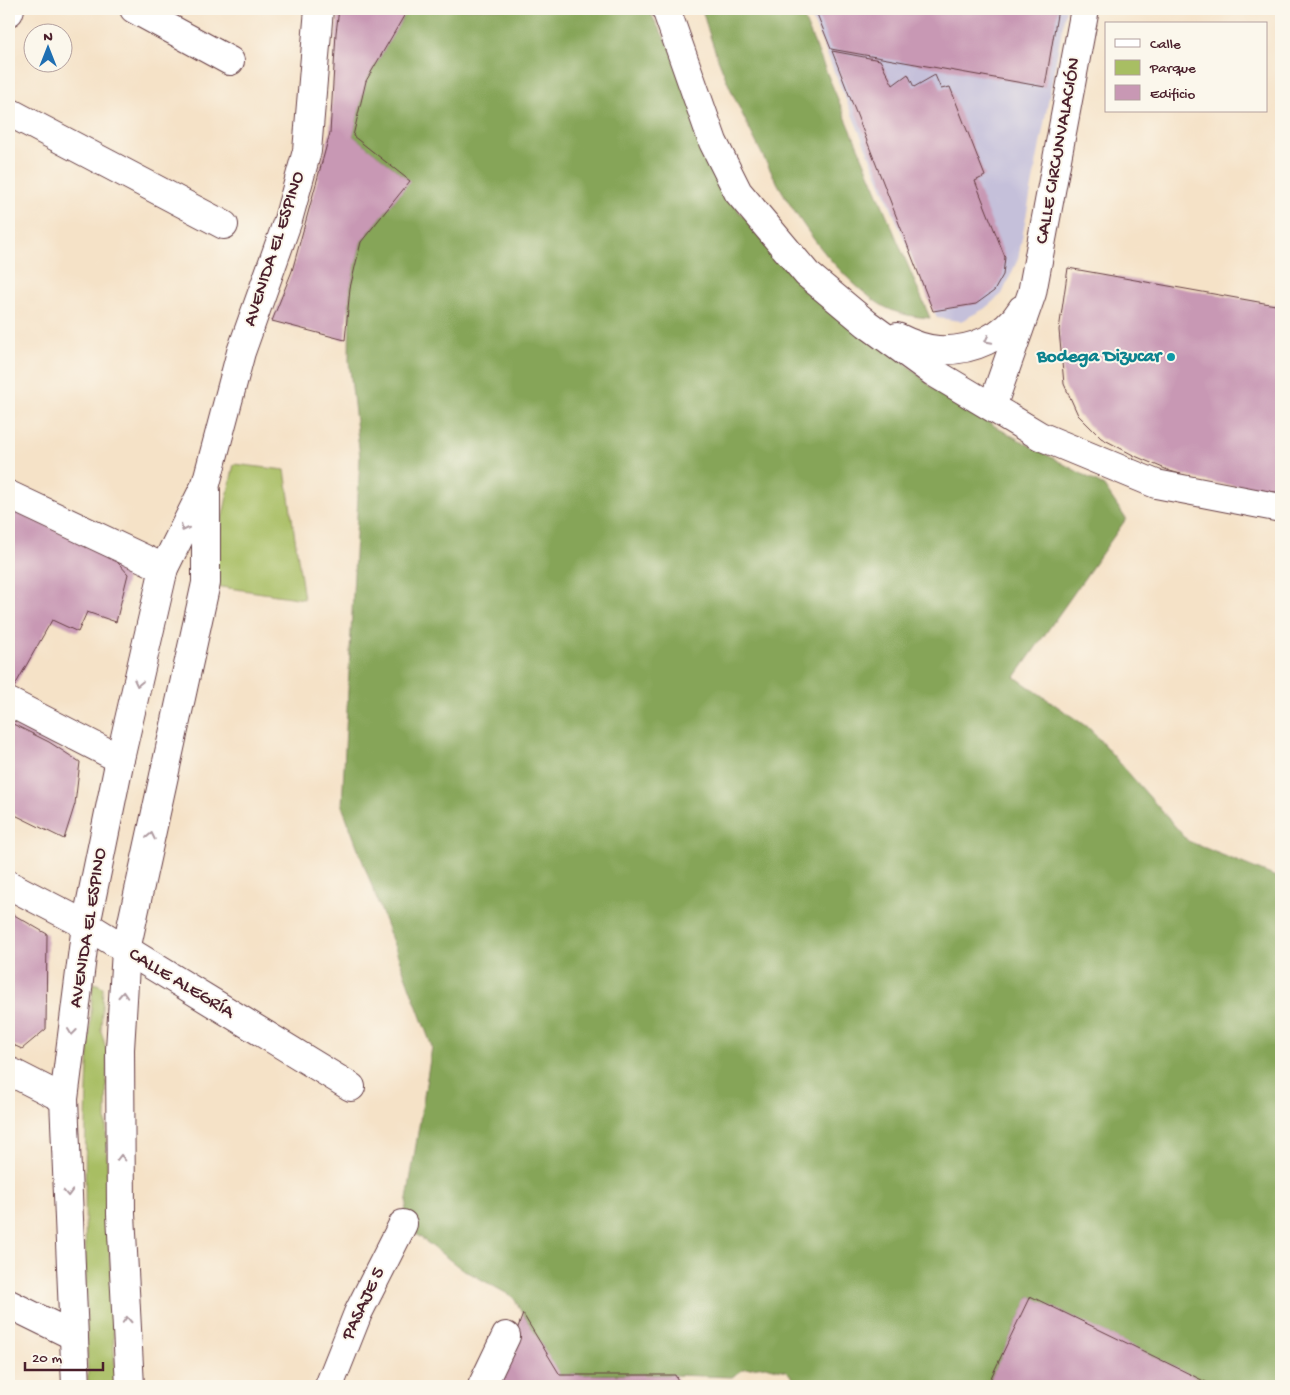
<svg xmlns="http://www.w3.org/2000/svg" width="1290" height="1395" viewBox="0 0 1290 1395" font-family="'Gochi Hand',sans-serif">
<style>
.industrial{fill:#c5c0da}
.green{fill:#a8be63;stroke:#796e47}
.forest{fill:#86a559;stroke:#686242}
.building{fill:#c898b4}
.lines{fill:none;stroke-linecap:round;stroke-linejoin:round}
.minor-casing{stroke:#643c42;stroke-width:30}
.major-casing{stroke:#643c42;stroke-width:30}
.minor{stroke:#fff;stroke-width:28}
.major{stroke:#fff;stroke-width:28}
.oneway{stroke:#ae9aa0}
.culture-dot{fill:#0f9aa8;stroke:#fbf7ec;stroke-width:2}
.labels{text-anchor:middle;dominant-baseline:central;stroke-width:4;stroke-linejoin:round;paint-order:stroke}
.street-label{font-size:19px;fill:#4a1f2b;stroke:#fbf7ec}
.culture-label{font-size:19px;font-weight:bold;fill:#0d838f;stroke:#fbf7ec;text-anchor:end}
</style>
<rect width="100%" height="100%" fill="#fbf7ec"/>
<filter id="ink" filterUnits="userSpaceOnUse"><feTurbulence type="fractalNoise" baseFrequency=".02" numOctaves="2"/><feDisplacementMap in="SourceGraphic" scale="10" xChannelSelector="R" yChannelSelector="G"/><feConvolveMatrix kernelMatrix="1 2 1 2 8 2 1 2 1" color-interpolation-filters="sRGB"/></filter>
<filter id="wash" filterUnits="userSpaceOnUse"><feTurbulence type="fractalNoise" baseFrequency=".0096" numOctaves="4" result="noise"/><feDisplacementMap in="SourceGraphic" scale="20" xChannelSelector="R" yChannelSelector="G"/><feGaussianBlur stdDeviation="1.12" result="paint"/><feColorMatrix in="noise" values="0 0 0 0 0 0 0 0 0 0 0 0 0 0 0 0 0 1.4 0 .05"/><feComposite in="paint" operator="in"/></filter>
<g filter="url(#wash)">
<rect width="100%" height="100%" fill="#f5e2c7"/>
<!-- industrial -->
<path class="industrial" d="M808,9H1066L1018,259L1002,294L984,309L961,321L937,318Z"/>
<!-- green -->
<path class="green" d="M234,464L285,470L304,599L208,585Z
M93,983L97,984L103,987L101,1031L107,1052L106,1118L109,1244L116,1386H88C86,1298 84,1209 86,1120C87,1074 90,1029 93,983Z"/>
<!-- forest -->
<path class="forest" d="M408,9H648L689,81L739,212L934,389L1003,431L1104,486L1126,519L1015,677L1090,729L1188,841L1281,879V1386H1214L1030,1296L987,1386H802L786,1371L765,1366L744,1369L732,1377L645,1374L560,1375L513,1297L459,1267L403,1224L432,1047L342,806L360,457L349,361L350,288L361,242L410,181L353,136L366,81Z
M702,9H800L930,318C916,317 902,315 889,309C879,305 870,297 861,290C812,248 779,190 751,132C731,92 713,52 702,9Z"/>
<g id="blocks">
<!-- building -->
<path class="building" d="M339,9H408L366,81L353,136L410,181L361,242L350,288L345,340L272,321L292,271L330,133L336,33Z
M815,9H1058L1045,87L831,49Z
M832,51L880,60L893,85L908,74L914,87L935,75L941,89L950,87L985,176L975,181L1005,257L1003,275L994,291L976,304L933,311Z
M1068,268L1281,306V493L1205,481L1170,471L1135,456L1101,438L1078,415L1064,384L1059,330Z
M9,507L112,556L128,574L116,622L87,612L78,632L52,620L13,689L9,687Z
M9,722L49,742L80,762L75,804L64,839L9,812Z
M9,912L47,934L46,1029L22,1049L9,1043Z
M1030,1296L1135,1347L1214,1386H987Z
M523,1314L560,1375H675L681,1386H496Z"/>
</g>
</g>
<g filter="url(#ink)">
<use href="#blocks" fill-opacity="0" stroke="#643c42" stroke-width="1"/>
<g class="lines">
<defs>
<path id="minor" d="M134,9L230,61
M666,9L713,142L738,192L807,274L867,324L933,372L1040,436L1156,484L1281,508
M9,12L10,9
M9,112L224,225
M897,337C909,343 924,349 938,350C971,352 1005,337 1022,309
M992,407L1032,293L1085,9
M9,495L164,568
M9,702L120,759
M9,885L86,925L351,1087
M9,1071L64,1099
M9,1304L74,1336
M329,1386L358,1313L403,1224
M482,1386L506,1336"/>
<path id="major" d="M76,1386L64,1099L86,925L120,759L164,568L206,484L241,352L288,220L307,151L319,9
M130,1386L121,1214L120,1049L126,950L206,583V491"/>
</defs>
<!-- minor casing -->
<use href="#minor" class="minor-casing"/>
<!-- major casing -->
<use href="#major" class="major-casing"/>
<!-- minor -->
<use href="#minor" class="minor"/>
<!-- major -->
<use href="#major" class="major"/>
</g>
<!-- one-way arrows -->
<defs><path id="oneway-chevron" d="M-2-3.5L2.5 0L-2 3.5" fill="none" stroke-width="1.6" stroke-linecap="round" stroke-linejoin="round" transform="scale(1.25)"/></defs>
<g class="oneway">
<use href="#oneway-chevron" transform="translate(988 340) rotate(153)"/>
<use href="#oneway-chevron" transform="translate(184 528) rotate(117)"/>
<use href="#oneway-chevron" transform="translate(138 683) rotate(103)"/>
<use href="#oneway-chevron" transform="translate(151 836) rotate(-78)"/>
<use href="#oneway-chevron" transform="translate(123 995) rotate(-87)"/>
<use href="#oneway-chevron" transform="translate(72 1032) rotate(97)"/>
<use href="#oneway-chevron" transform="translate(121 1158) rotate(-90)"/>
<use href="#oneway-chevron" transform="translate(68 1193) rotate(88)"/>
<use href="#oneway-chevron" transform="translate(127 1320) rotate(-93)"/>
</g>
</g>
<!-- markers -->
<circle class="culture-dot" cx="1171" cy="357" r="5"/>
<g class="labels">
<!-- street labels -->
<g class="street-label">
<text transform="translate(1059 151) rotate(-80)">CALLE CIRCUNVALACIÓN</text>
<text transform="translate(275 249) rotate(-72)">AVENIDA EL ESPINO</text>
<text transform="translate(89 928) rotate(-81)">AVENIDA EL ESPINO</text>
<text transform="translate(181 984) rotate(31)">CALLE ALEGRÍA</text>
<text transform="translate(364 1304) rotate(-65)">PASAJE 5</text>
</g>
<!-- culture labels -->
<g class="culture-label">
<text x="1161" y="357">Bodega Dizucar</text>
</g>
</g>
<!-- margin -->
<rect width="1290" height="1395" fill="none" stroke="#fbf7ec" stroke-width="30"/>
<!-- legend -->
<rect x="1105" y="22" width="162" height="90" fill="#fbf7ec" stroke="#b4a19f"/>
<rect x="1115" y="39" width="25" height="8" fill="#ffffff" stroke="#b4a19f"/>
<text x="1150" y="48" font-size="15" fill="#4a1f2b">Calle</text>
<rect x="1115" y="60" width="25" height="15" fill="#a8be63" stroke="#b4a19f"/>
<text x="1150" y="72" font-size="15" fill="#4a1f2b">Parque</text>
<rect x="1115" y="85" width="25" height="15" fill="#c898b4" stroke="#b4a19f"/>
<text x="1150" y="98" font-size="15" fill="#4a1f2b">Edificio</text>
<!-- north arrow -->
<g transform="translate(48 48)"><circle r="24" fill="#fbf7ec" stroke="#b4a19f"/>
<path d="M0-4L9 19L0 12L-9 19Z" fill="#1f6fb2"/>
<text y="-8" font-size="14" font-weight="bold" text-anchor="middle" fill="#4a1f2b">N</text>
</g>
<!-- scale -->
<path d="M25 1362v8h78v-8" fill="none" stroke="#4a1f2b" stroke-width="2.5"/>
<text x="32" y="1362" font-size="15" fill="#4a1f2b" stroke="#fbf7ec" stroke-width="4" paint-order="stroke">20 m</text>
</svg>
